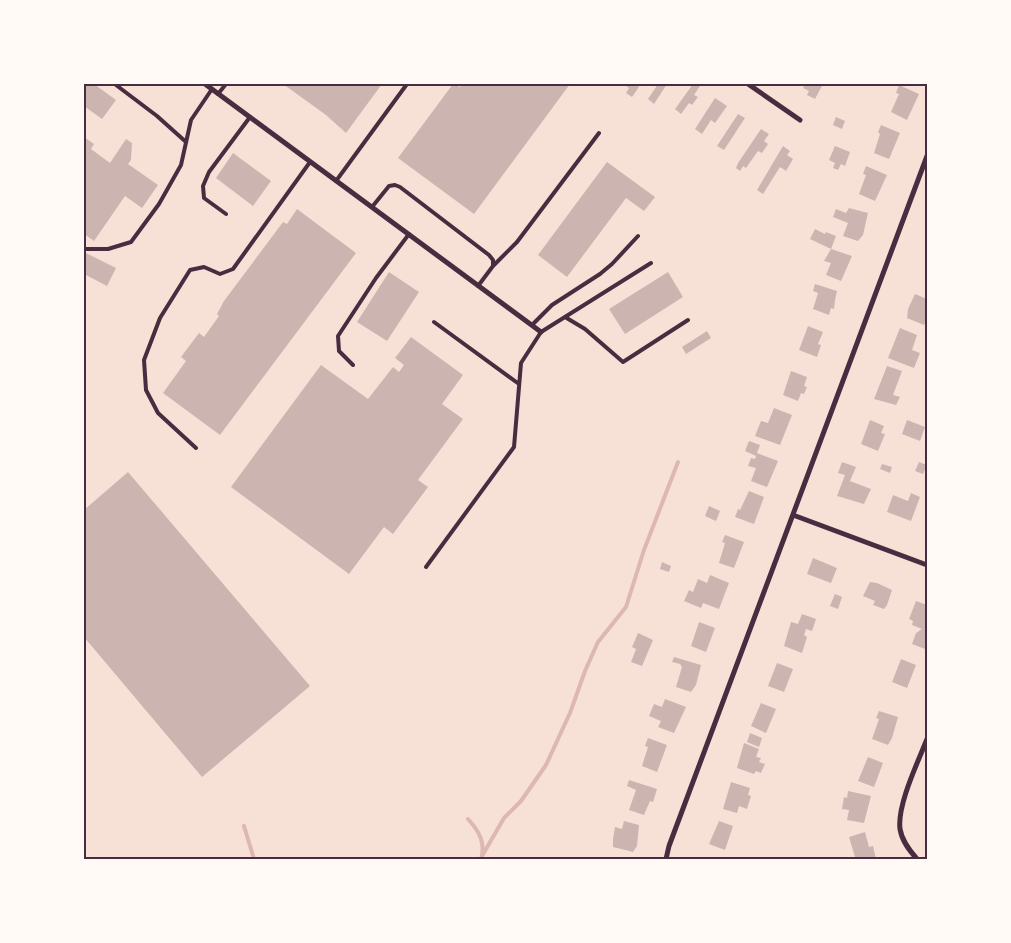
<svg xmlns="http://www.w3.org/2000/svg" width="1011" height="943" viewBox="0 0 1011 943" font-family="Cabin,sans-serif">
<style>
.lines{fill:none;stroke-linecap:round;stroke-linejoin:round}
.stream{stroke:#dcb8b0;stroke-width:4}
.building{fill:#ccb4b1}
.service{stroke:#4a2c40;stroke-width:4}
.minor{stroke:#4a2c40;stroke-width:5}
.neatline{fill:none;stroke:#4a2c40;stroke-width:2}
</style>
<rect width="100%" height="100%" fill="#f7e1d7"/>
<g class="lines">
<!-- stream -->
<path class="stream" d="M468,819C479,831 486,843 481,859
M244,826L254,859
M482,856L504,818L521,801L546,765L570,713L585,671L598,642L626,607L644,550L678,462"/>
</g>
<!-- building -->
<path class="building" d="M84,84H94L116,100L102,119L84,106Z
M283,84H382L346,133L326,115Z
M453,84L460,87L462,84H570L474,214L398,158Z
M623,84H635L639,87L632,97L626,93L629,88Z
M658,84H667L654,104L648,99Z
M693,84L700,86L694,95L698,97L692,105L689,103L681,114L675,109Z
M805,84H823L815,99L807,95L809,91L803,88Z
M899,85L919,94L907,120L891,112L899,94L896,93Z
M715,98L727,106L715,123L711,120L702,134L695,129Z
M738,114L745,118L724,150L717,146Z
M836,117L845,121L842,129L833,125Z
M881,125L900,133L889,159L874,153L880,134L878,132Z
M761,129L769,134L764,141L768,144L762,153L758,151L746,168L743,166L740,171L736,168L738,163Z
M84,137L94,144L91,149L110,163L126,139L132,143L131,160L128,164L158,185L142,208L125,196L94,241L84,234Z
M783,146L790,151L787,155L793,159L786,171L780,167L763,194L757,190Z
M835,146L850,152L845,166L841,164L838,170L833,168L835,163L829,160Z
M233,153L271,181L253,206L216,178Z
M607,162L655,197L644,211L626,198L567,277L538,255Z
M866,166L887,175L875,201L859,194L866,175L863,174Z
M849,208L868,213L863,235L858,241L843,236L848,223L833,217L836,209L846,213Z
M297,209L356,253L220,435L163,393L186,361L181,357L199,333L204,337L219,316L217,314L224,301L283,222L287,224Z
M815,229L825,234L826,232L836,236L831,249L852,256L841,281L826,275L831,263L824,261L831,249L810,239Z
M86,253L116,268L107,286L84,274V258Z
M389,272L419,292L387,341L357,322Z
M668,272L683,297L625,334L609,309Z
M815,284L837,291L835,300L834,309L831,308L829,315L813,309L818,293L813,291Z
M915,294L927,299V318L924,325L907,318L908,309Z
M808,326L823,332L818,344L821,345L817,357L799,350Z
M900,328L917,335L912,350L920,353L914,368L888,358Z
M707,331L711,338L686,354L682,347Z
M411,337L463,375L442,404L463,419L418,480L428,487L393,534L384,527L349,574L231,487L321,365L368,399L393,367L399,372L404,365L395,358Z
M887,366L902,371L893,395L900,397L896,405L874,399Z
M791,371L807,377L804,386L807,387L804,394L801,393L798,401L783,395Z
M774,408L792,415L780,445L755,436L761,421L768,423Z
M870,420L884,426L881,433L885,434L878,451L861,444Z
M907,420L925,427L920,441L902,434Z
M749,441L760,445L757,453L778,461L767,487L751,481L756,468L748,466L751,458L755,459L756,456L745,451Z
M842,462L856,467L850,481L871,489L864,504L837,496L845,475L838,473Z
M919,462L927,465L923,474L915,471Z
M882,464L892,467L890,473L880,469Z
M128,472L310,686L202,777L84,637V510Z
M749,491L764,497L754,524L735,517L738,509L740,510Z
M911,493L920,497L911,521L887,512L893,495L908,501Z
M709,506L720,511L716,521L705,516Z
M725,535L744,542L734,568L719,563L725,543L722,542Z
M813,558L837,568L831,583L807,574Z
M662,562L671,566L669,572L660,569Z
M710,575L729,583L719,609L703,603L701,608L684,601L689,590L693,592L698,579L707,583Z
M870,582L877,583L892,590L887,605L884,609L873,605L875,601L863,596Z
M835,594L842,597L838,609L830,606Z
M916,601L927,605V642L925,649L912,644L916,633L922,629L912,625L913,621L909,619Z
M802,614L816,619L812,631L806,629L804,635L807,637L802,653L784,646L791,622L798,624Z
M699,622L715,628L706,652L691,646Z
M638,633L653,640L642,666L631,662L636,649L632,647Z
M674,657L701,665L696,685L691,692L676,687L682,667L680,664L672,662Z
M901,659L916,665L907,688L892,682Z
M777,663L793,669L784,692L768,686Z
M665,699L686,707L674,733L658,727L661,721L649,716L654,704L662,707Z
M761,703L776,709L766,733L751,726Z
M879,711L898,717L892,738L888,745L872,739L879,719L876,718Z
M750,733L762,738L759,747L747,742Z
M648,738L667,745L657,772L642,766L648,747L645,746Z
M744,743L759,749L756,757L761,758L759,762L765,764L761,773L756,771L754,774L737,768Z
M868,757L883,763L874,787L858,781Z
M629,780L657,789L653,802L650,801L644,815L629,810L636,790L627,786Z
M731,782L750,788L748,795L751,796L747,809L739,806L737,813L723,809Z
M848,791L871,796L864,823L847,820L849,810L842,809L844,797L847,798Z
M624,821L639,825L637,846L633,852L613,847V839L615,827L622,829Z
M719,821L733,826L725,850L709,844Z
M865,832L869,847L873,846L876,859H848L855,857L849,837Z"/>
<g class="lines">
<!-- service -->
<path class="service" d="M116,85L157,116L186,142
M218,94L226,84
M336,181L407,84
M372,207L389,186L395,185L400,187L489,255L493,260V266L478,286
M226,214L204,198L203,186L209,172L250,117
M84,249H108L131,242L159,204L181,165L191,120L212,89
M493,266L517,242L599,133
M565,317L585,329L623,362L688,320
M434,322L519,384
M532,325L552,305L600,274L612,264L638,236
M353,365L339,351L338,336L376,278L409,234
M196,448L158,413L146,390L144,360L160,318L190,270L204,267L220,274L233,269L310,162
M426,567L514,447L521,363L541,332L651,263"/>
<!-- minor -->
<path class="minor" d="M205,84L541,332
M748,84L800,120
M793,515L927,565
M666,859L669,846L927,156
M917,859C909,850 902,841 900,829C897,805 918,762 927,739"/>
</g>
<!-- border -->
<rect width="1011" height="943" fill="none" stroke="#fffaf5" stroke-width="170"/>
<rect x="85" y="85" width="841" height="773" class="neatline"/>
</svg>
